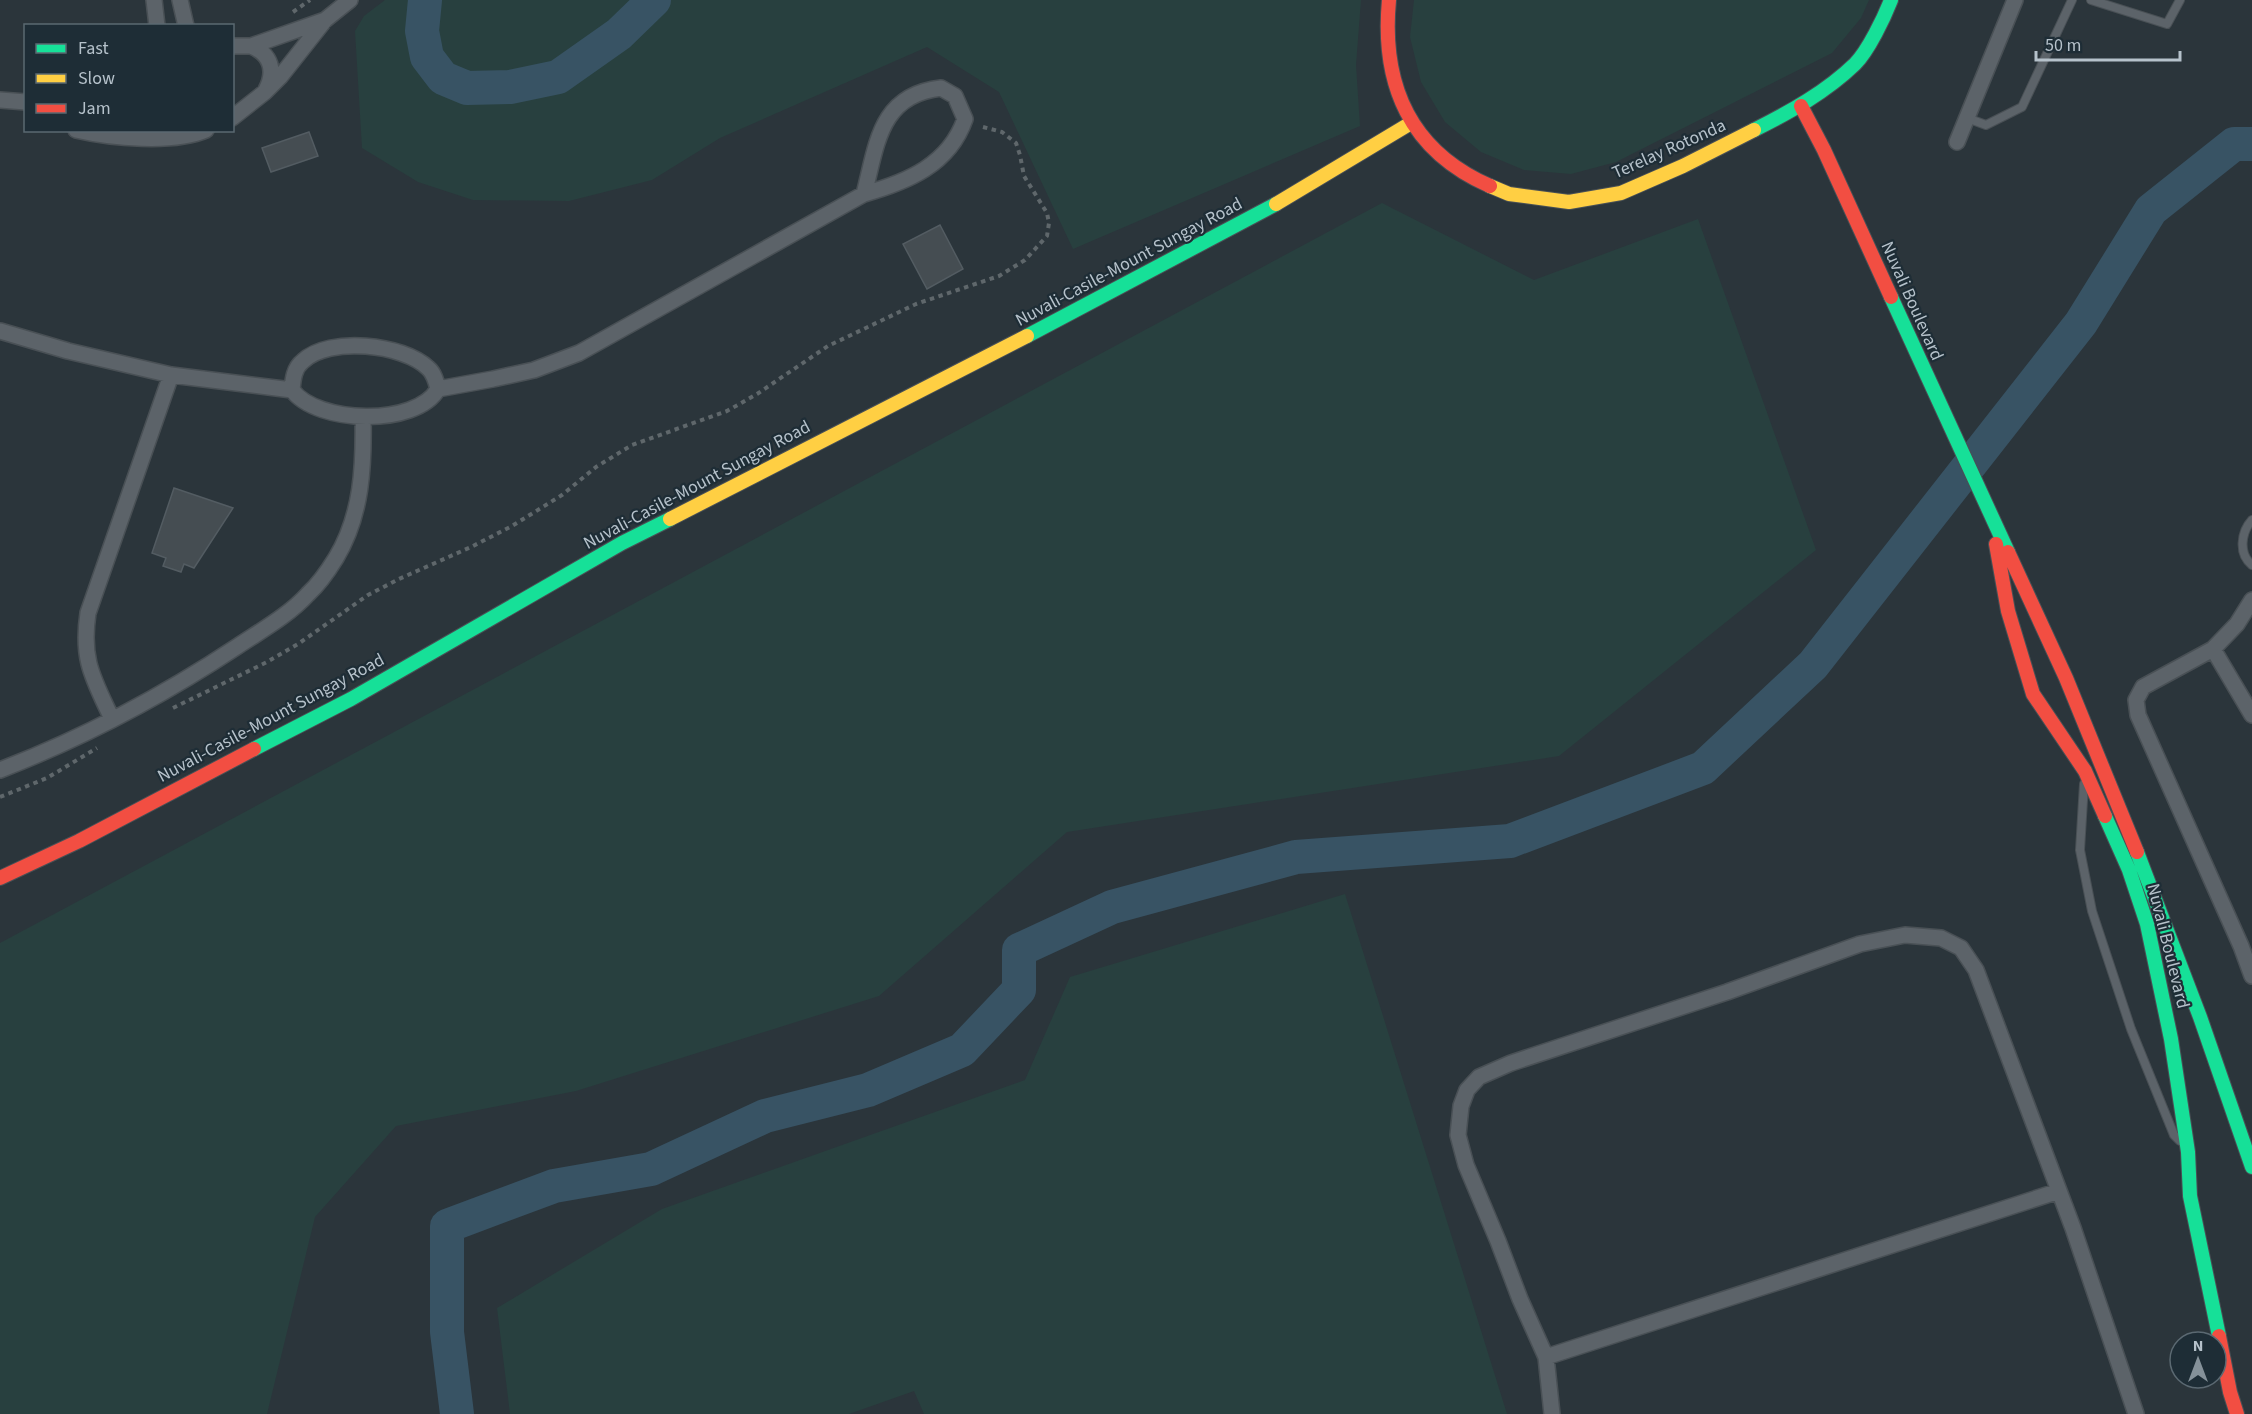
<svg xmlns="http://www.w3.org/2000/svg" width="2252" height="1414" viewBox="0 0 2252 1414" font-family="'Source Sans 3',sans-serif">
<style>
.green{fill:#28403f}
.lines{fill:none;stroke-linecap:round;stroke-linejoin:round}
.river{stroke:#385364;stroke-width:34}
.building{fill:#454d52;stroke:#535c62;stroke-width:1.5}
.lane-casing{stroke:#495055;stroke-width:10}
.street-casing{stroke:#495055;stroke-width:18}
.fast-casing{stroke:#495055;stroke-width:16}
.slow-casing{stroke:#495055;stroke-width:16}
.jam-casing{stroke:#495055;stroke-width:16}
.path{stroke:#5f676b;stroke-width:4;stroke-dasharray:4.5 4.5;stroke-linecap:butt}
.lane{stroke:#5c6369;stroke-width:8}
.street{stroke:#5c6369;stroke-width:15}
.fast{stroke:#16e098;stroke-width:14}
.slow{stroke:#ffcf43;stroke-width:14}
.jam{stroke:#f24e42;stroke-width:14}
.labels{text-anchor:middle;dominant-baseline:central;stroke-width:4.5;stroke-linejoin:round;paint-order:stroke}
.street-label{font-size:18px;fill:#b6c2cb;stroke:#1e2d36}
</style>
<rect width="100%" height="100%" fill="#2b353b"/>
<!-- green -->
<path class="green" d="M385,0H1361L1356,65L1360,126L1073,249L999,92L927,47L720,138L652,180L569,201L473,200L418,182L362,148L355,31L364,16Z
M1414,0H1869L1861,18L1832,53L1616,162L1571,174L1524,170L1481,152L1445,122L1421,82L1410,37Z
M1382,203L1534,280L1698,219L1816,550L1559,756L1067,832L879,996L576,1091L396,1126L315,1217L267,1414H0V943Z
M1345,894L1507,1414H924L914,1391L849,1414H510L497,1308L662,1209L1025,1080L1070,977Z"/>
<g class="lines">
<!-- river -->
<path class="river" d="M425,0L422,31L427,57L443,78L467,88L510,87L558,77L619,34L654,0
M457,1414L447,1332V1226L554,1186L651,1169L765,1116L868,1090L962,1050L1019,990V950L1112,907L1296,857L1510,841L1703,768L1813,665L2081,323L2151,210L2234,144H2252"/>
</g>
<!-- building -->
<path class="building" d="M309,132L318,156L271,172L262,148Z
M940,225L963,269L927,289L903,244Z
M174,488L233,508L194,568L184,564L181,572L163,566L166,558L152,553Z"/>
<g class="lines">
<defs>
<path id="lane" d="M2091,0L2167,24L2180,0
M1967,118L1986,125L2022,107L2072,0
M2252,520C2241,532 2238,554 2252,565
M2084,784L2080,850L2092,911L2131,1029L2174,1135L2180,1141"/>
<path id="street" d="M154,0L157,26
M180,0L186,26
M232,46H251L325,20
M251,46C271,54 276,71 266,90
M941,88L955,96L965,119C949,165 907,182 864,194C877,145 879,95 941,88Z
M0,100L26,102
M232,118L265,92L280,77L325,20L350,0
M76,130C110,138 174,144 206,130
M1957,142L2015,0
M0,331L68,351L171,375L292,390
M438,389C436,381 434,373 428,368C403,344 329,336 303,361C294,368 293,379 292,390C317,424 416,427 438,389L493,379L534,370L579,353L864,194
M2252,600L2237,624L2213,649L2143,687L2136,700L2138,715L2241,946L2252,976
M2213,649L2252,715
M112,719C93,678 81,660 88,613L171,375
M0,770C83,738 164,695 238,646C262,630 289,615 308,594C319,584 328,571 336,558C362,515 364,466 363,417
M1546,1357L2059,1191
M1552,1414L1546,1357L1520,1299L1498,1241L1466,1165L1458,1135L1461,1106L1467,1090L1479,1077L1511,1063L1727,992L1860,944L1905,935L1941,938L1961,948L1976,970L2073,1228L2136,1414"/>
<path id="fast" d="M1754,130C1790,112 1826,92 1855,64C1868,51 1884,18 1891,0
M1891,297L2008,552
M1027,336L1276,204
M254,749L351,699L622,543L670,519
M2105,816L2129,870L2147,924L2171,1039L2188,1152L2190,1196L2219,1336
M2137,852L2200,1017L2252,1167"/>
<path id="slow" d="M1490,186L1509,194L1569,202L1621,193L1683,166L1754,130
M1276,204L1411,123
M670,519L1027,336"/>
<path id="jam" d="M1389,0C1381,85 1410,151 1490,186
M1801,106L1824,150L1891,297
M1996,544L2008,611L2033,694L2085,771L2105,816
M2008,552L2066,678L2137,852
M0,878L79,841L254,749
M2219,1336L2230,1392L2237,1414"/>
</defs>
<!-- lane casing -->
<use href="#lane" class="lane-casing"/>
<!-- street casing -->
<use href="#street" class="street-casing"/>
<!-- fast casing -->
<use href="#fast" class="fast-casing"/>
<!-- slow casing -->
<use href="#slow" class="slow-casing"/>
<!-- jam casing -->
<use href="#jam" class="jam-casing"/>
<!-- path -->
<path class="path" d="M293,12L310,0
M173,708L267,662L298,644L368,595L399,579L471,547L512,526L562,495L596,467L632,445L727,411L757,394L828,346L916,304L999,276L1025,260L1047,236L1049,223L1047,213L1024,176L1020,155L1016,143L1002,132L983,127
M0,797L47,778L97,748"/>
<!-- lane -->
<use href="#lane" class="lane"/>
<!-- street -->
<use href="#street" class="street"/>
<!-- fast -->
<use href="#fast" class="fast"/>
<!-- slow -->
<use href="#slow" class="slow"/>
<!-- jam -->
<use href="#jam" class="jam"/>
</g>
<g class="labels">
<!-- street labels -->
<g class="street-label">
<text transform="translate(1669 149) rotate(-24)">Terelay Rotonda</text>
<text transform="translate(1129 262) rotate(-28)">Nuvali-Casile-Mount Sungay Road</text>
<text transform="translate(1912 301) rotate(66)">Nuvali Boulevard</text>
<text transform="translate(697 485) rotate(-28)">Nuvali-Casile-Mount Sungay Road</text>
<text transform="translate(271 718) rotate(-28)">Nuvali-Casile-Mount Sungay Road</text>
<text transform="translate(2168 946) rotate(76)">Nuvali Boulevard</text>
</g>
</g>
<!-- legend -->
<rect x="24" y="24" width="210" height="108" fill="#1e2d36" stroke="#5b6972" stroke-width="1.5"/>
<rect x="36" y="44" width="30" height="9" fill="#16e098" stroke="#5b6972" stroke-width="1.5"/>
<text x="78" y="54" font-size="18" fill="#b6c2cb">Fast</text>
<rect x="36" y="74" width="30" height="9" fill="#ffcf43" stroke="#5b6972" stroke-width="1.5"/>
<text x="78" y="84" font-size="18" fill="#b6c2cb">Slow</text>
<rect x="36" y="104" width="30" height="9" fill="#f24e42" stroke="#5b6972" stroke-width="1.5"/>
<text x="78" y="114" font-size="18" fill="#b6c2cb">Jam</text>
<!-- north arrow -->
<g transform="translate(2198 1360)"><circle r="28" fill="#1e2d36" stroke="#5b6972" stroke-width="1.5"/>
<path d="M0-4.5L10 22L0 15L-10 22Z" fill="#859199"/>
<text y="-9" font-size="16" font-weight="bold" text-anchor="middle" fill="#b6c2cb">N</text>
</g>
<!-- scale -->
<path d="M2036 51v9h144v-9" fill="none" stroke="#b6c2cb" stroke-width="3"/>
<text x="2045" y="51" font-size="18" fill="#b6c2cb" stroke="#1e2d36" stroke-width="4.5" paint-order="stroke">50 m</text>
</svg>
